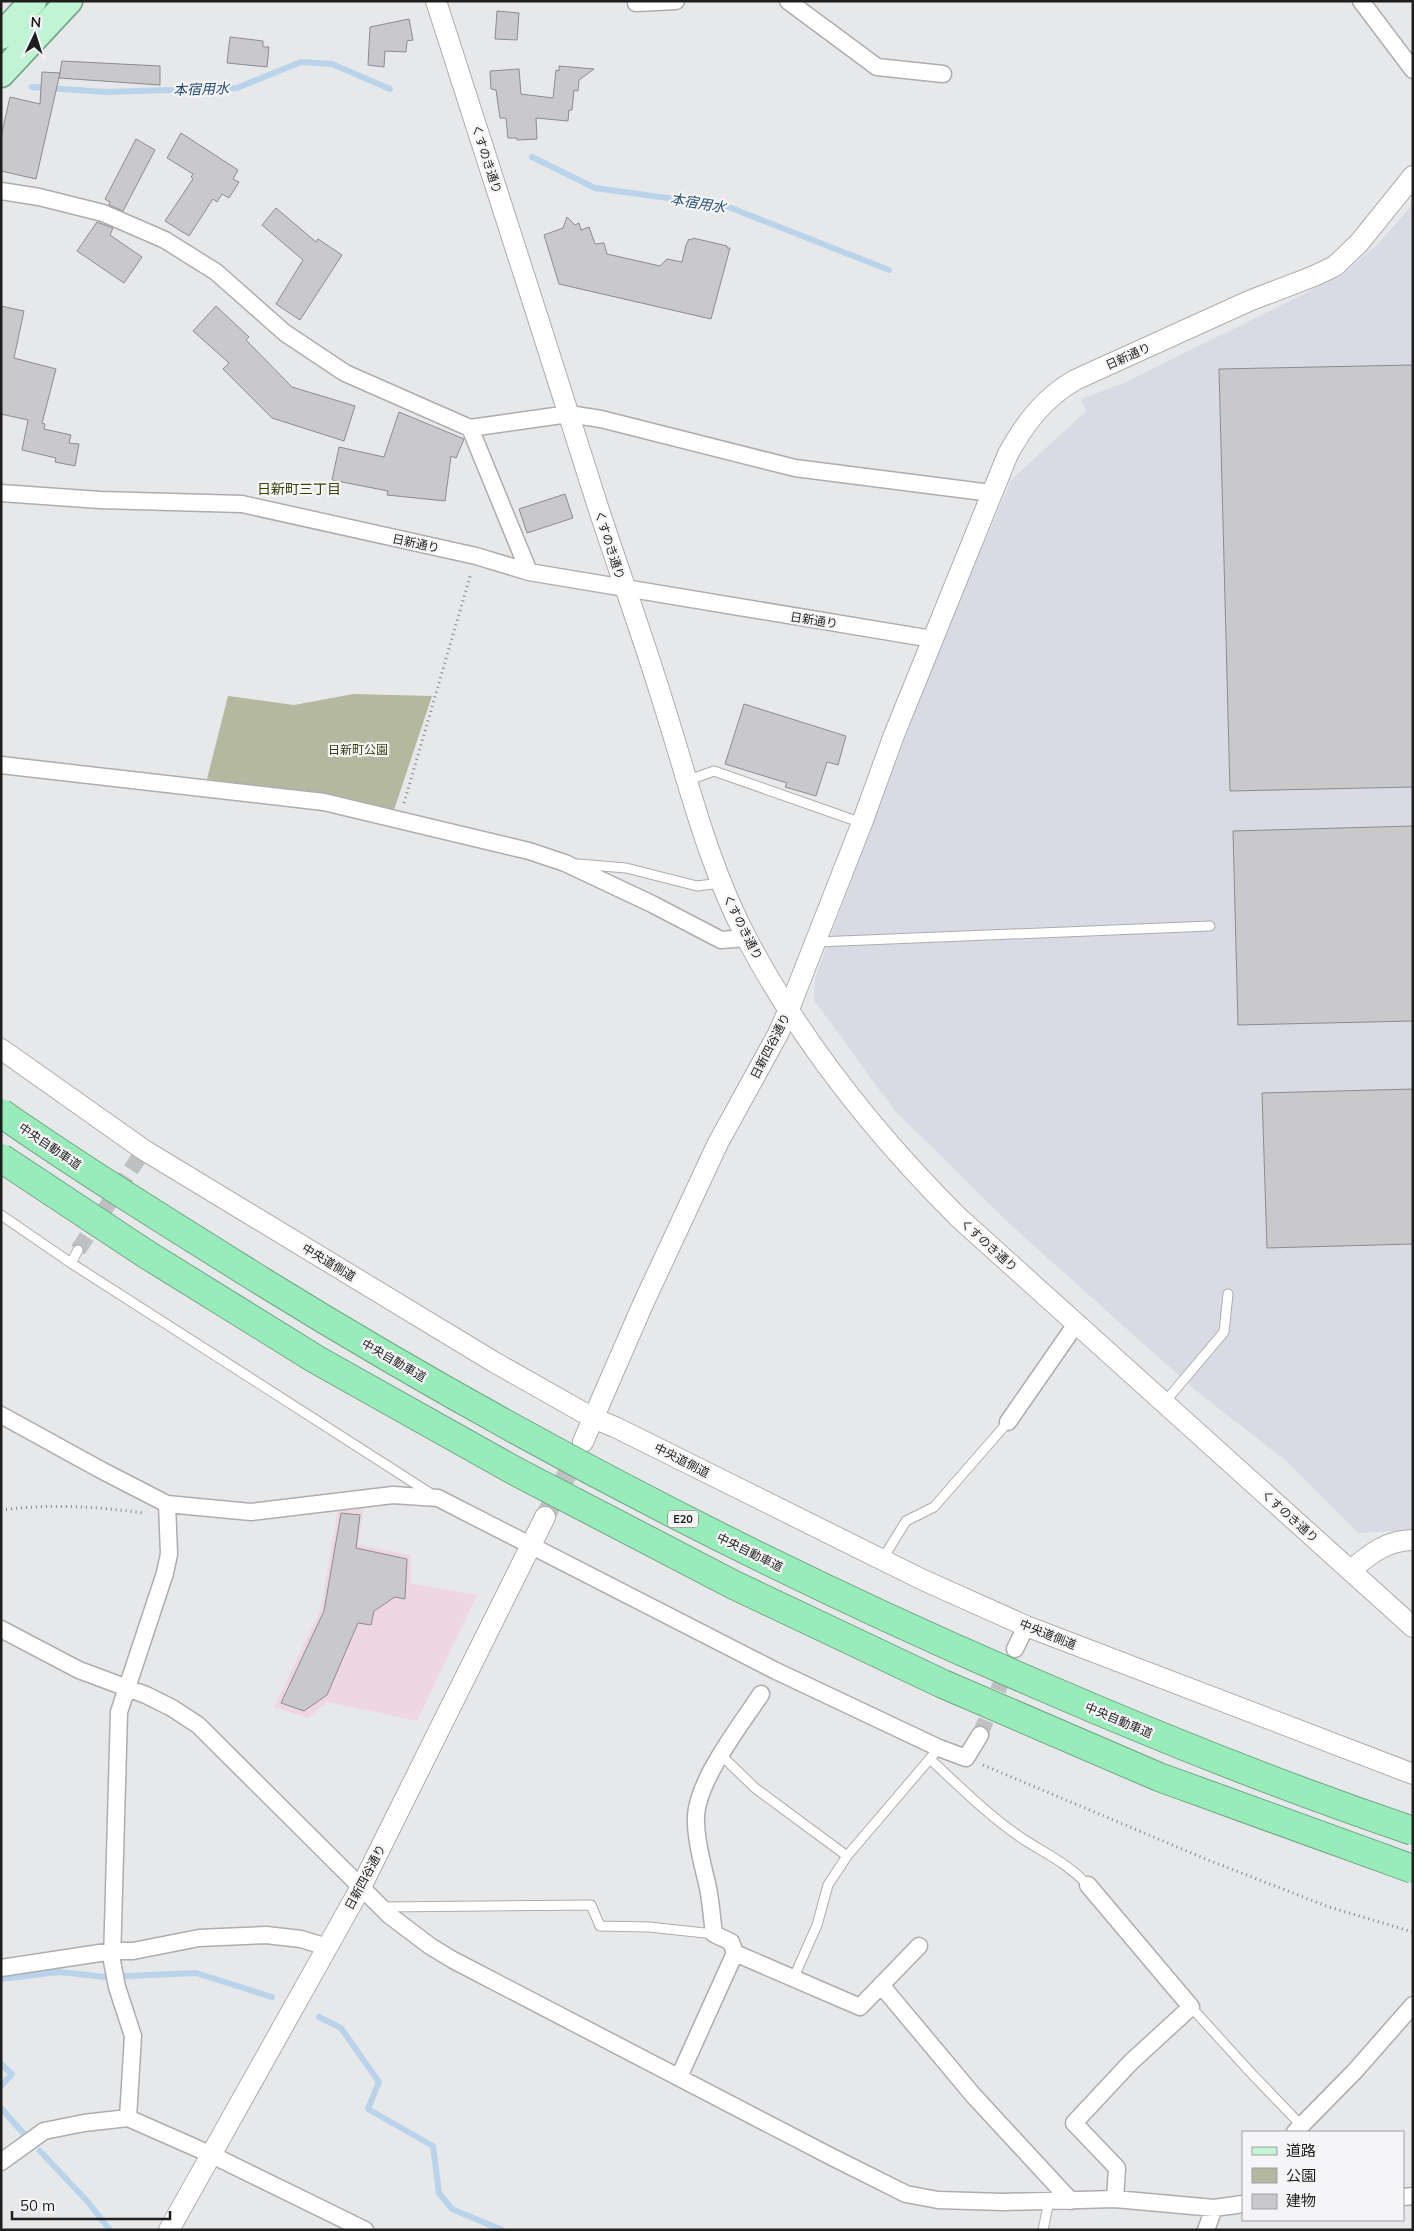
<svg xmlns="http://www.w3.org/2000/svg" width="1414" height="2231" viewBox="0 0 1414 2231" font-family="Mulish,'Noto Sans JP',sans-serif">
<style>
.built{fill:#d9dbe4}
.education{fill:#eed7e2}
.green{fill:#b3b89f}
.lines{fill:none;stroke-linecap:round;stroke-linejoin:round}
.stream{stroke:#b9d3ea;stroke-width:6}
.building{fill:#c9c9cb;stroke:#8c8c8e}
.minor-tunnel{stroke:#bfc0c1;stroke-width:16;stroke-dasharray:16 8;stroke-linecap:butt}
.tertiary-tunnel{stroke:#bfc0c1;stroke-width:20;stroke-dasharray:20 10;stroke-linecap:butt}
.service-casing{stroke:#adadaf;stroke-width:11}
.minor-casing{stroke:#adadaf;stroke-width:19}
.tertiary-casing{stroke:#adadaf;stroke-width:22}
.primary-casing{stroke:#6da483;stroke-width:29}
.path{stroke:#858587;stroke-width:3;stroke-dasharray:1 4;stroke-linecap:butt}
.service{stroke:#fff;stroke-width:9}
.minor{stroke:#fff;stroke-width:16}
.tertiary{stroke:#fff;stroke-width:20}
.primary{stroke:#c1f4d5;stroke-width:26}
.motorway-bridge-casing{stroke:#6da483;stroke-width:30;stroke-linecap:butt}
.motorway-bridge{stroke:#98ecb9;stroke-width:28}
.labels{text-anchor:middle;dominant-baseline:central;stroke-width:4.5;stroke-linejoin:round;paint-order:stroke}
.shield{fill:#f5f5f7;stroke:#5e5e60;stroke-width:1}
.shield-label{font-size:11px;font-weight:bold;fill:#1e1e1f}
.street-label{font-size:12px;fill:#1e1e1f;stroke:#f5f5f7}
.park-label{font-size:12px;fill:#3a410e;stroke:#f5f5f7}
.water-label{font-size:14px;font-style:italic;fill:#275071;stroke:#f5f5f7}
.neighbourhood-label{font-size:14px;fill:#3a4205;stroke:#f5f5f7}
</style>
<rect width="100%" height="100%" fill="#e7e8ea"/>
<!-- built -->
<path class="built" d="M1413,204V1530L1358,1533L1285,1460L1195,1390L1013,1227L895,1111L814,1000L815,978L932,666L1011,480L1086,411L1081,399L1126,382L1342,275L1379,243Z"/>
<!-- education -->
<path class="education" d="M364,1506L358,1545L411,1555V1583L477,1595L417,1721L327,1702L308,1718L274,1707L321,1609L338,1509Z"/>
<!-- green -->
<path class="green" d="M353,694L432,696L394,810L207,779L228,696L294,705Z"/>
<g class="lines">
<!-- stream -->
<path class="stream" d="M32,87L106,92L237,88L301,62L332,64L390,89
M532,157L595,188L726,206L889,270
M1,1979L59,1972L105,1977L196,1973L272,1997
M319,2017L341,2028L379,2082L368,2109L433,2146L439,2193L452,2209L502,2230
M1,2064L12,2074L1,2086
M1,2108L24,2134
M40,2151L87,2201L110,2230"/>
</g>
<!-- building -->
<path class="building" d="M497,11L519,13L517,40L495,39Z
M409,19L413,40L407,41L406,52L385,51L384,67L368,65L370,27Z
M230,37L263,41V47H269L267,67L227,63Z
M62,61L160,66V85L59,78Z
M559,66L594,69L579,80L578,91L574,90L572,110H569L568,121L536,118L537,139L517,140V138H508L506,118H500L496,90L491,89L490,71L519,69L521,94L553,98L556,70L559,71Z
M42,72L60,73L36,179L1,171V137L10,97L40,104Z
M181,133L238,170L233,179L239,182L229,198L222,194L217,202L213,199L189,236L165,221L193,179L191,177L193,174L167,158Z
M136,139L155,150L123,211L109,205L110,202L105,199Z
M276,208L316,242L318,239L342,255L300,320L276,304L303,260L262,225Z
M567,217L575,225L579,223L581,230L589,227L595,244L604,243L607,254L660,266L667,259L682,262L686,245L689,239L692,240L693,238L727,246V248H730L711,319L559,284L544,235L563,228Z
M97,222L113,228L110,235L142,257L124,283L77,251Z
M1,306L24,311L14,358L56,369L42,423L45,424L44,429L71,435L69,443L79,444L75,466L55,462L56,458L22,450L28,420L1,414Z
M216,306L249,337L246,340L292,387L355,406L344,441L272,418L223,369L229,363L193,331Z
M1413,365V787L1230,791L1219,369Z
M399,412L464,439L456,458L451,456L445,501L387,495L388,491L332,480L339,447L384,457Z
M565,494L573,518L527,533L519,509Z
M744,704L846,736L838,765L827,762L816,796L785,787L787,783L725,764Z
M1413,826V1021L1238,1025L1233,831Z
M1413,1089V1244L1267,1248L1262,1093Z
M341,1513L360,1515L356,1548L407,1559L405,1599L395,1597L374,1611L371,1625L358,1623L327,1695L304,1711L281,1703L324,1611Z"/>
<g class="lines">
<!-- minor-tunnel -->
<path class="minor-tunnel" d="M78,1250L144,1150
M980,1735L1009,1663"/>
<!-- tertiary-tunnel -->
<path class="tertiary-tunnel" d="M545,1517L580,1449"/>
<defs>
<path id="service" d="M686,781L714,771L862,823
M578,864L626,868L697,886L721,883
M817,942L1210,926
M1,1215L71,1263L78,1250
M71,1263L433,1495
M1164,1403L1224,1332L1228,1294
M882,1560L906,1521L934,1507L1008,1422
M721,1755L755,1788L847,1856
M930,1759C960,1787 989,1816 1023,1839C1048,1855 1067,1863 1088,1885
M383,1907L591,1905L600,1926L649,1927L714,1934
M794,1977L817,1925L828,1885L847,1856L939,1748
M1191,2007L1251,2073L1301,2125
M1043,2230L1049,2201"/>
<path id="minor" d="M636,1V3L676,1
M788,1L877,67L943,74
M1361,1L1413,70
M1,191L39,197L103,213L165,240L216,272L285,333L345,373L470,428L569,414L601,419L795,468L991,493
M470,428L529,572
M1,493L100,500L242,504L476,556L529,572L932,639
M1,765L324,802L529,851L565,863L652,904L721,940L747,938
M1,1415L101,1470L167,1504L251,1512L393,1495L438,1498L774,1670L939,1748L966,1758L980,1735
M1008,1422L1076,1324
M167,1504L169,1554L165,1573L119,1712L112,1961L117,1987L133,2036L128,2118L212,2155L365,2230
M1,1629L79,1670L146,1695L172,1708L198,1725L389,1915L430,1946L453,1960L830,2156L906,2194L938,2200L1003,2202L1115,2199L1214,2208L1243,2204
M1015,1649L1026,1626
M1088,1885L1191,2007L1131,2062L1074,2123L1117,2168L1115,2199
M735,1953L860,2007L919,1946
M1,1968L113,1951H133L199,1938L266,1935L301,1939L327,1947
M881,1985L973,2095L1071,2201
M679,2077L735,1953L731,1942L714,1934C712,1919 711,1903 708,1888C703,1865 695,1839 696,1815C699,1778 740,1726 761,1694
M1295,2132L1355,2071L1413,2005
M1,2162L44,2131L84,2123L128,2118
M1403,2197L1413,2196
M1206,2230L1214,2208"/>
<path id="tertiary" d="M436,1C490,170 545,338 598,507C619,571 642,634 662,699C688,780 707,863 747,939C802,1043 875,1134 958,1217L1413,1627
M1,1049L144,1150L494,1362L593,1418L615,1427L921,1579L1026,1626L1413,1774
M583,1442L643,1304L718,1143L778,1034L789,1009L862,823L894,735L1008,454C1025,423 1044,398 1075,380L1249,301L1314,276L1335,266L1359,243L1413,176
M1351,1570C1370,1554 1387,1540 1413,1540
M169,2230L361,1887L545,1517"/>
<path id="primary" d="M1,36L33,1
M1,74L69,1"/>
</defs>
<!-- service casing -->
<use href="#service" class="service-casing"/>
<!-- minor casing -->
<use href="#minor" class="minor-casing"/>
<!-- tertiary casing -->
<use href="#tertiary" class="tertiary-casing"/>
<!-- primary casing -->
<use href="#primary" class="primary-casing"/>
<!-- path -->
<path class="path" d="M404,803L471,573
M1,1510C49,1504 95,1506 143,1513
M983,1765L1208,1860L1329,1907L1413,1932"/>
<!-- service -->
<use href="#service" class="service"/>
<!-- minor -->
<use href="#minor" class="minor"/>
<!-- tertiary -->
<use href="#tertiary" class="tertiary"/>
<!-- primary -->
<use href="#primary" class="primary"/>
<defs>
<path id="motorway-bridge" d="M1,1113C86,1172 175,1227 263,1282C514,1437 776,1573 1048,1689C1168,1741 1289,1789 1413,1831
M1,1158L146,1254L317,1360L515,1471L734,1585L943,1684L1159,1777L1413,1869"/>
</defs>
<!-- motorway-bridge casing -->
<use href="#motorway-bridge" class="motorway-bridge-casing"/>
<!-- motorway-bridge -->
<use href="#motorway-bridge" class="motorway-bridge"/>
</g>
<g class="labels">
<!-- shield labels -->
<rect class="shield" x="668" y="1510.5" width="30" height="17" rx="4"/>
<g class="shield-label">
<text x="683" y="1519">E20</text>
</g>
<!-- street labels -->
<g class="street-label">
<text transform="translate(487 159) rotate(72)">くすのき通り</text>
<text transform="translate(1128 356) rotate(-24)">日新通り</text>
<text transform="translate(416 543) rotate(12)">日新通り</text>
<text transform="translate(610 545) rotate(72)">くすのき通り</text>
<text transform="translate(814 620) rotate(9)">日新通り</text>
<text transform="translate(743 927) rotate(63)">くすのき通り</text>
<text transform="translate(770 1046) rotate(-63)">日新四谷通り</text>
<text transform="translate(50 1146) rotate(34)">中央自動車道</text>
<text transform="translate(989 1245) rotate(42)">くすのき通り</text>
<text transform="translate(329 1262) rotate(31)">中央道側道</text>
<text transform="translate(394 1360) rotate(30)">中央自動車道</text>
<text transform="translate(682 1460) rotate(27)">中央道側道</text>
<text transform="translate(1290 1516) rotate(42)">くすのき通り</text>
<text transform="translate(750 1552) rotate(26)">中央自動車道</text>
<text transform="translate(1048 1634) rotate(22)">中央道側道</text>
<text transform="translate(1119 1720) rotate(23)">中央自動車道</text>
<text transform="translate(365 1877) rotate(-62)">日新四谷通り</text>
</g>
<!-- park labels -->
<g class="park-label">
<text x="358" y="749">日新町公園</text>
</g>
<!-- water labels -->
<g class="water-label">
<text transform="translate(201 89) rotate(-2)">本宿用水</text>
<text transform="translate(698 203) rotate(9)">本宿用水</text>
</g>
<!-- neighbourhood labels -->
<g class="neighbourhood-label">
<text x="299" y="489">日新町三丁目</text>
</g>
</g>
<!-- border -->
<rect width="1414" height="2231" fill="none" stroke="#1e1e1f" stroke-width="5"/>
<!-- legend -->
<rect x="1242" y="2131" width="162" height="90" fill="#f5f5f7" stroke="#9f9fa1"/>
<rect x="1252" y="2147" width="25" height="8" fill="#c1f4d5" stroke="#9f9fa1"/>
<text x="1286" y="2156" font-size="15" fill="#1e1e1f">道路</text>
<rect x="1252" y="2168" width="25" height="15" fill="#b3b89f" stroke="#9f9fa1"/>
<text x="1286" y="2181" font-size="15" fill="#1e1e1f">公園</text>
<rect x="1252" y="2194" width="25" height="15" fill="#c9c9cb" stroke="#9f9fa1"/>
<text x="1286" y="2206" font-size="15" fill="#1e1e1f">建物</text>
<!-- north arrow -->
<g transform="translate(35 35) rotate(4)" stroke="#f5f5f7" stroke-width="4" paint-order="stroke">
<path d="M0-4L9 19L0 12L-9 19Z" fill="#1e1e1f"/>
<text y="-8" font-size="14" font-weight="bold" text-anchor="middle" fill="#1e1e1f">N</text>
</g>
<!-- scale -->
<path d="M12 2211v8h158v-8" fill="none" stroke="#1e1e1f" stroke-width="2.5"/>
<text x="20" y="2211" font-size="15" fill="#1e1e1f" stroke="#f5f5f7" stroke-width="4" paint-order="stroke">50 m</text>
</svg>
